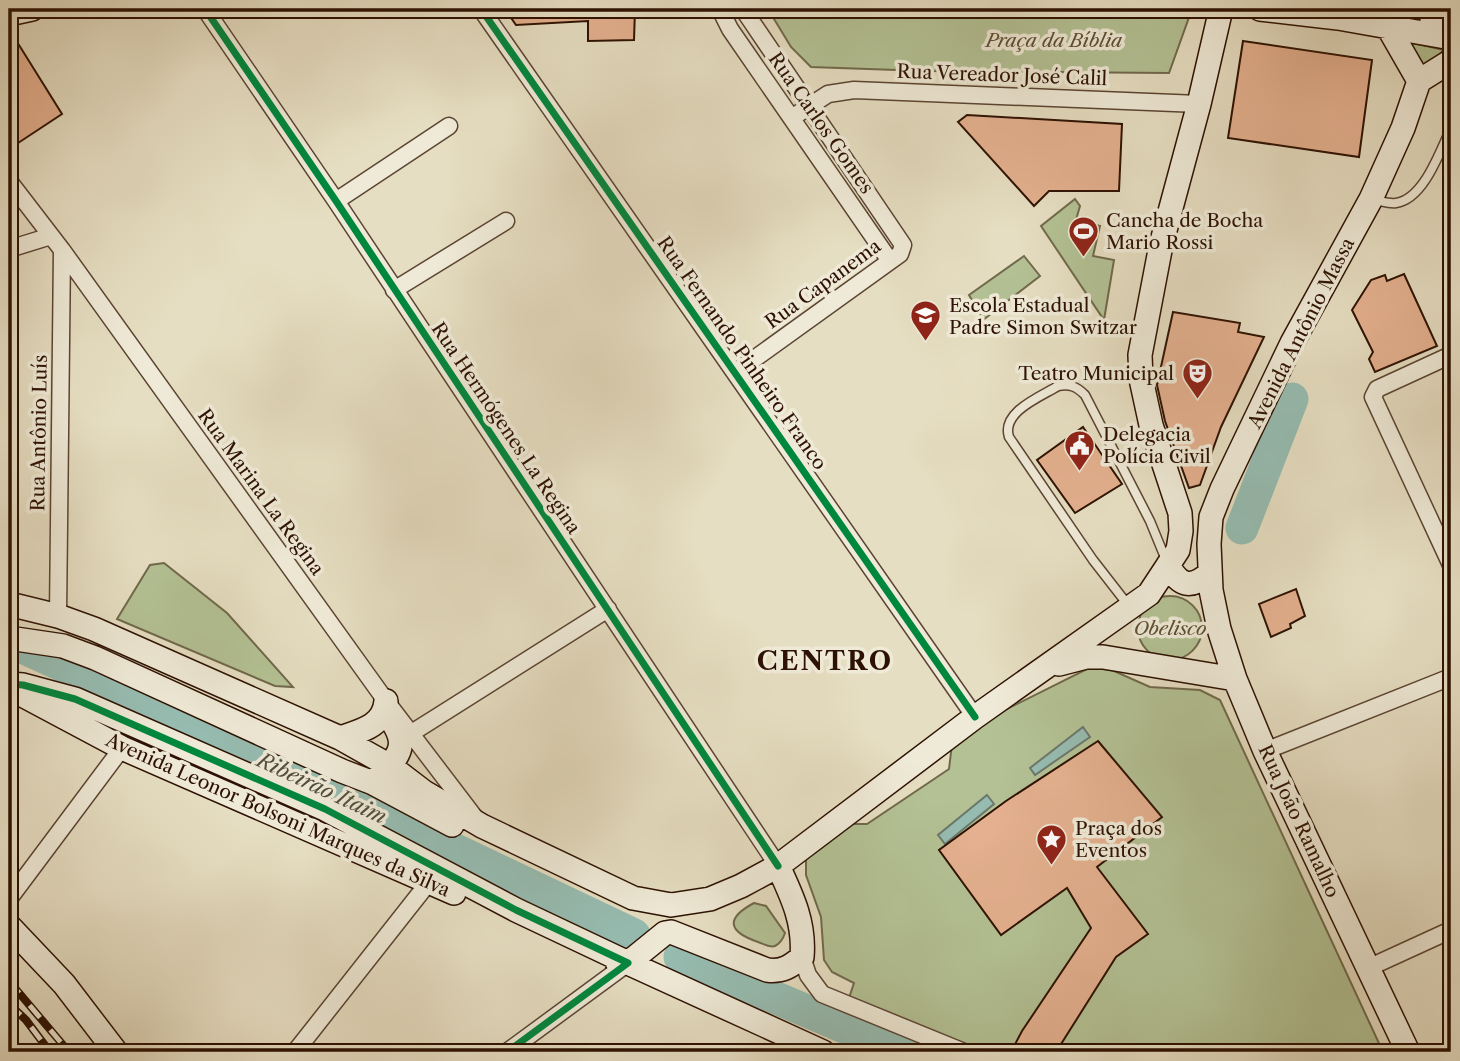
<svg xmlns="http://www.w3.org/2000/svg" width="1460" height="1061" viewBox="0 0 1460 1061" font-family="'Libre Caslon Text',serif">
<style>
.green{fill:#b3c194;stroke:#70694b;stroke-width:2}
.water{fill:#96bcb1;stroke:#6c786b;stroke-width:2}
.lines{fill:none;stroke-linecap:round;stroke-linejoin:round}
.river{stroke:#96bcb1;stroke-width:33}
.building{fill:#e4b08f;stroke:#2d1102;stroke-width:2}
.lane-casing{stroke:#5b4432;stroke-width:11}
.street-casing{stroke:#5b4432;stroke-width:19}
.secondary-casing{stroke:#2d1102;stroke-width:26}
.lane{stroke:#efead7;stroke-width:8}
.street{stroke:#efead7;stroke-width:16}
.secondary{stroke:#efead7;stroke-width:23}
.rail-casing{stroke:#2d1102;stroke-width:8}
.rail{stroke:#efead7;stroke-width:5;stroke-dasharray:16;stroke-linecap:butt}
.cycleway-casing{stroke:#efead7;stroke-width:11}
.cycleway{stroke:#00873e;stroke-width:7}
.labels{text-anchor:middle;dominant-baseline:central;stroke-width:7;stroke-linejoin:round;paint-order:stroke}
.park-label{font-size:19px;font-style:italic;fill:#5c4f35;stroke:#efead7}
.street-label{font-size:19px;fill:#2d1102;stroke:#efead7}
.poi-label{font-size:19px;fill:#2d1102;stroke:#efead7;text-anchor:start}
.water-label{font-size:21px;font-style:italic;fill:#524d3f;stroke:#efead7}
.district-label{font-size:26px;font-weight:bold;letter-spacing:2px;fill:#2d1102;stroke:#efead7}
</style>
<rect width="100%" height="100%" fill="#e6dec2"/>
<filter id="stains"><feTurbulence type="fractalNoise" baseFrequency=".00286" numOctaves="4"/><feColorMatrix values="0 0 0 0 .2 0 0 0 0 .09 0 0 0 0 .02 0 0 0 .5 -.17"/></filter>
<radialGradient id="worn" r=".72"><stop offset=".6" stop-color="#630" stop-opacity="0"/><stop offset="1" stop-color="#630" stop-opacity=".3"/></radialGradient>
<!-- green -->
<path class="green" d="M768,9H1192L1169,73L925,71L811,67L791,47Z
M1404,41L1444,50L1419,75Z
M1075,199L1080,206L1076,220L1100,226L1093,256L1114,260L1104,320L1041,226Z
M1024,256L1040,276L983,320L969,295Z
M164,563L227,613L293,687L275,686L117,619L150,565Z
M1138 628a32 32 0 1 1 64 0a32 32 0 1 1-64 0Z
M1091,667H1105L1150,687L1200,690L1220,700L1383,1052H949L846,1007L854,983L832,972L824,960L821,917L806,875V857L840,824H867L949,769L952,744L983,721Z
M754,903L766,906L785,933C783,939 781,943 775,946C769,948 764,944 758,942C729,932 724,919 754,903Z
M829,1025L888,1052H869L825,1032Z"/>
<!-- water -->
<path class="water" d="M1083,727L1090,737L1035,775L1030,768Z
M987,795L994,804L945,844L938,835Z"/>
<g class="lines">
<!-- river -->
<path class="river" d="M1242,528L1292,399
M9,641L189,723L634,935
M680,957L903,1052"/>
</g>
<!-- building -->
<path class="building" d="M505,9H635L634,40L588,41V21L516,25Z
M9,29L62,114L9,149Z
M1243,41L1372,60L1359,157L1228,138Z
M967,115L1122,124L1119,191H1049L1034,206L958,122Z
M1404,274L1437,346L1375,372L1369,359L1373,352L1352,310L1371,280L1385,275L1387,281Z
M1173,312L1240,323L1238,332L1264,337L1221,427L1200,485L1189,488L1165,421L1157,385Z
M1083,427L1122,484L1075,513L1037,460Z
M1296,589L1305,616L1290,624L1291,628L1271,637L1259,604Z
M1098,741L1162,817L1097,867L1148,934L1116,957L1056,1052H1011L1022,1031L1091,928L1067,888L1001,935L939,850L1006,801Z"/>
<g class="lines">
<defs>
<path id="lane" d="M1374,200C1381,201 1389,204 1396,203C1424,199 1440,151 1451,128
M1128,605L1093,560L1009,437C1001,412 1040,397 1058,386C1070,384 1076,386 1085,395L1150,521L1166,560"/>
<path id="street" d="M205,9L336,201L778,866
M481,9L975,717
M720,9L730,29L890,261
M793,117L828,94L854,90L1199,104
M9,181L62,250L386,701L476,819
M336,201L449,126
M9,249L51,236
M394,290L506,221
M1451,355L1377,389L1373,397L1451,565
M736,372L900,254L903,245L743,9
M58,616L62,250
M410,734L608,609
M1265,751L1451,677
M9,899L122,748
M802,957L808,975L822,994L964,1052
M1368,968L1451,930
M295,1052L429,882
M507,1052L628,963"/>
<path id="secondary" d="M1260,9L1338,18L1451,38
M9,14L32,9
M1388,27L1419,81
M1429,34L1435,9
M1168,565C1180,587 1191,589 1210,573
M9,604L58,616L94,629L340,738L390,766L424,792L482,826L633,898L671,905L710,899L741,886L778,866L975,717L1149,594L1178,550L1181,531L1180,513L1151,425L1141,379L1140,355L1161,245L1199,104L1221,9
M9,638L63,646L95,658L342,771L373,783L452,825
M1059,664L1086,657H1103L1235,679
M9,684L23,685L75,699L325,809L516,910L628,963L665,933L671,932L767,970C782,972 790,967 802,957C805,923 792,896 778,866
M15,691L122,748L454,893
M340,738C361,731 384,726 386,701
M379,776C406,751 407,740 385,711
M9,926L64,984L116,1052
M617,962L628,963L823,1052
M1408,1052L1265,751L1235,679L1219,629L1211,590L1209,544L1211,517L1222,489L1292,343L1371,199L1403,128L1419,81L1451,61"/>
</defs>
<!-- lane casing -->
<use href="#lane" class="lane-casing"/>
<!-- street casing -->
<use href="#street" class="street-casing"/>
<!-- secondary casing -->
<use href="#secondary" class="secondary-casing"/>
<!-- lane -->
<use href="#lane" class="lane"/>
<!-- street -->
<use href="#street" class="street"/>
<!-- secondary -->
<use href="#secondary" class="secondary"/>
<defs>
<path id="rail" d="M9,981L69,1052
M9,1004L26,1020L50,1052"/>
</defs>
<!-- rail casing -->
<use href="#rail" class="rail-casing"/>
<!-- rail -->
<use href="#rail" class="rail"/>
<defs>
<path id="cycleway" d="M205,9L336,201L778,866
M481,9L975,717
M9,684L23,685L75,699L325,809L516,910L628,963L507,1052"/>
</defs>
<!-- cycleway casing -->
<use href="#cycleway" class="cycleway-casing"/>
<!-- cycleway -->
<use href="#cycleway" class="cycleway"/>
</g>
<!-- icons -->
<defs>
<symbol id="stadium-pin" viewBox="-11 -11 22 30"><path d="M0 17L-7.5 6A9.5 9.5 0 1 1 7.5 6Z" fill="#8f2418" stroke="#efead7"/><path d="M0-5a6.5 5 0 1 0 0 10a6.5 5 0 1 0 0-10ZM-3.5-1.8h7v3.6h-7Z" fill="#fff"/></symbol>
<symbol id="school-pin" viewBox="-11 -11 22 30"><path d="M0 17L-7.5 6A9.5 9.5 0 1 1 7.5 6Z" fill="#8f2418" stroke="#efead7"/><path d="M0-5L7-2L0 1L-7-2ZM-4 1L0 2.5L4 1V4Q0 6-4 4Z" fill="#fff"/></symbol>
<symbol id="theatre-pin" viewBox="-11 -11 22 30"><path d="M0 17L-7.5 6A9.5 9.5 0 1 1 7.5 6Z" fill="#8f2418" stroke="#efead7"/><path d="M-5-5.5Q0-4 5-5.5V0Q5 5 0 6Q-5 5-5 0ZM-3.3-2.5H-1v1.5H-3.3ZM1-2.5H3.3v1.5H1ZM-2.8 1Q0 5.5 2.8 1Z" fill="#fff"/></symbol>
<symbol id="civic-pin" viewBox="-11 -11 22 30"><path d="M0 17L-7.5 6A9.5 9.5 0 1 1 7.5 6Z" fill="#8f2418" stroke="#efead7"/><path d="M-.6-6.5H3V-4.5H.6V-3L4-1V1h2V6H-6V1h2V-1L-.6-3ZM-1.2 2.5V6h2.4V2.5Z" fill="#fff"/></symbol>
<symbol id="sight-pin" viewBox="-11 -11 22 30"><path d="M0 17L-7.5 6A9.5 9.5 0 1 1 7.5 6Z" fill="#8f2418" stroke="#efead7"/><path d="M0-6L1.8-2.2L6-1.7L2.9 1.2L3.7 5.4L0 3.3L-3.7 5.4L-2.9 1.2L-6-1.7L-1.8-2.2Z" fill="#fff"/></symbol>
</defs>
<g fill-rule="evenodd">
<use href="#stadium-pin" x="1066" y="214" width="35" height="47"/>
<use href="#school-pin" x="908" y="298" width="35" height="47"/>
<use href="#theatre-pin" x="1180" y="356" width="35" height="47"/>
<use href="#civic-pin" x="1062" y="428" width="35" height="47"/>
<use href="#sight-pin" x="1034" y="822" width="35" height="47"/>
</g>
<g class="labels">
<!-- park labels -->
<g class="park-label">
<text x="1054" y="40">Praça da Bíblia</text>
<text x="1170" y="628">Obelisco</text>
</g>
<!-- street labels -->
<g class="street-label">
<text transform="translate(1002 75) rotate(2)">Rua Vereador José Calil</text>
<text transform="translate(821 123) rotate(55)">Rua Carlos Gomes</text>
<text transform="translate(823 284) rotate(-36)">Rua Capanema</text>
<text transform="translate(1301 333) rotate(-63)">Avenida Antônio Massa</text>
<text transform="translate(742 353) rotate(55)">Rua Fernando Pinheiro Franco</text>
<text transform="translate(506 428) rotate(56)">Rua Hermógenes La Regina</text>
<text transform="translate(39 433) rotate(-89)">Rua Antônio Luís</text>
<text transform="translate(261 492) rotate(54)">Rua Marina La Regina</text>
<text transform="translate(278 815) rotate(24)">Avenida Leonor Bolsoni Marques da Silva</text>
<text transform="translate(1299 821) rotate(65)">Rua João Ramalho</text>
</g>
<!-- poi labels -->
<g class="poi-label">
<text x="1106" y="220">Cancha de Bocha<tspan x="1106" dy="22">Mario Rossi</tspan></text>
<text x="949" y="305">Escola Estadual<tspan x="949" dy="22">Padre Simon Switzar</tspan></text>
<text x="1174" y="373" text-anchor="end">Teatro Municipal</text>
<text x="1103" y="434">Delegacia<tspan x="1103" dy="22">Polícia Civil</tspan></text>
<text x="1075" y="828">Praça dos<tspan x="1075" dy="22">Eventos</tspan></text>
</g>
<!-- water labels -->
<g class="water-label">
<text transform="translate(322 788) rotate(25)">Ribeirão Itaim</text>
</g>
<!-- district labels -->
<g class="district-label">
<text x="825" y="661">CENTRO</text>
</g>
</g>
<!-- margin -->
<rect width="1460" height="1061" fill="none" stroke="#e6dec2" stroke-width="35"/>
<rect x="10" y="10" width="1439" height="1040" fill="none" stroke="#2d1102" stroke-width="3.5"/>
<rect x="18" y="18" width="1425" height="1026" fill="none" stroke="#2d1102" stroke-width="2"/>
<rect width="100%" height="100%" filter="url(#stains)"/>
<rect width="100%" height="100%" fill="url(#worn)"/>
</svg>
